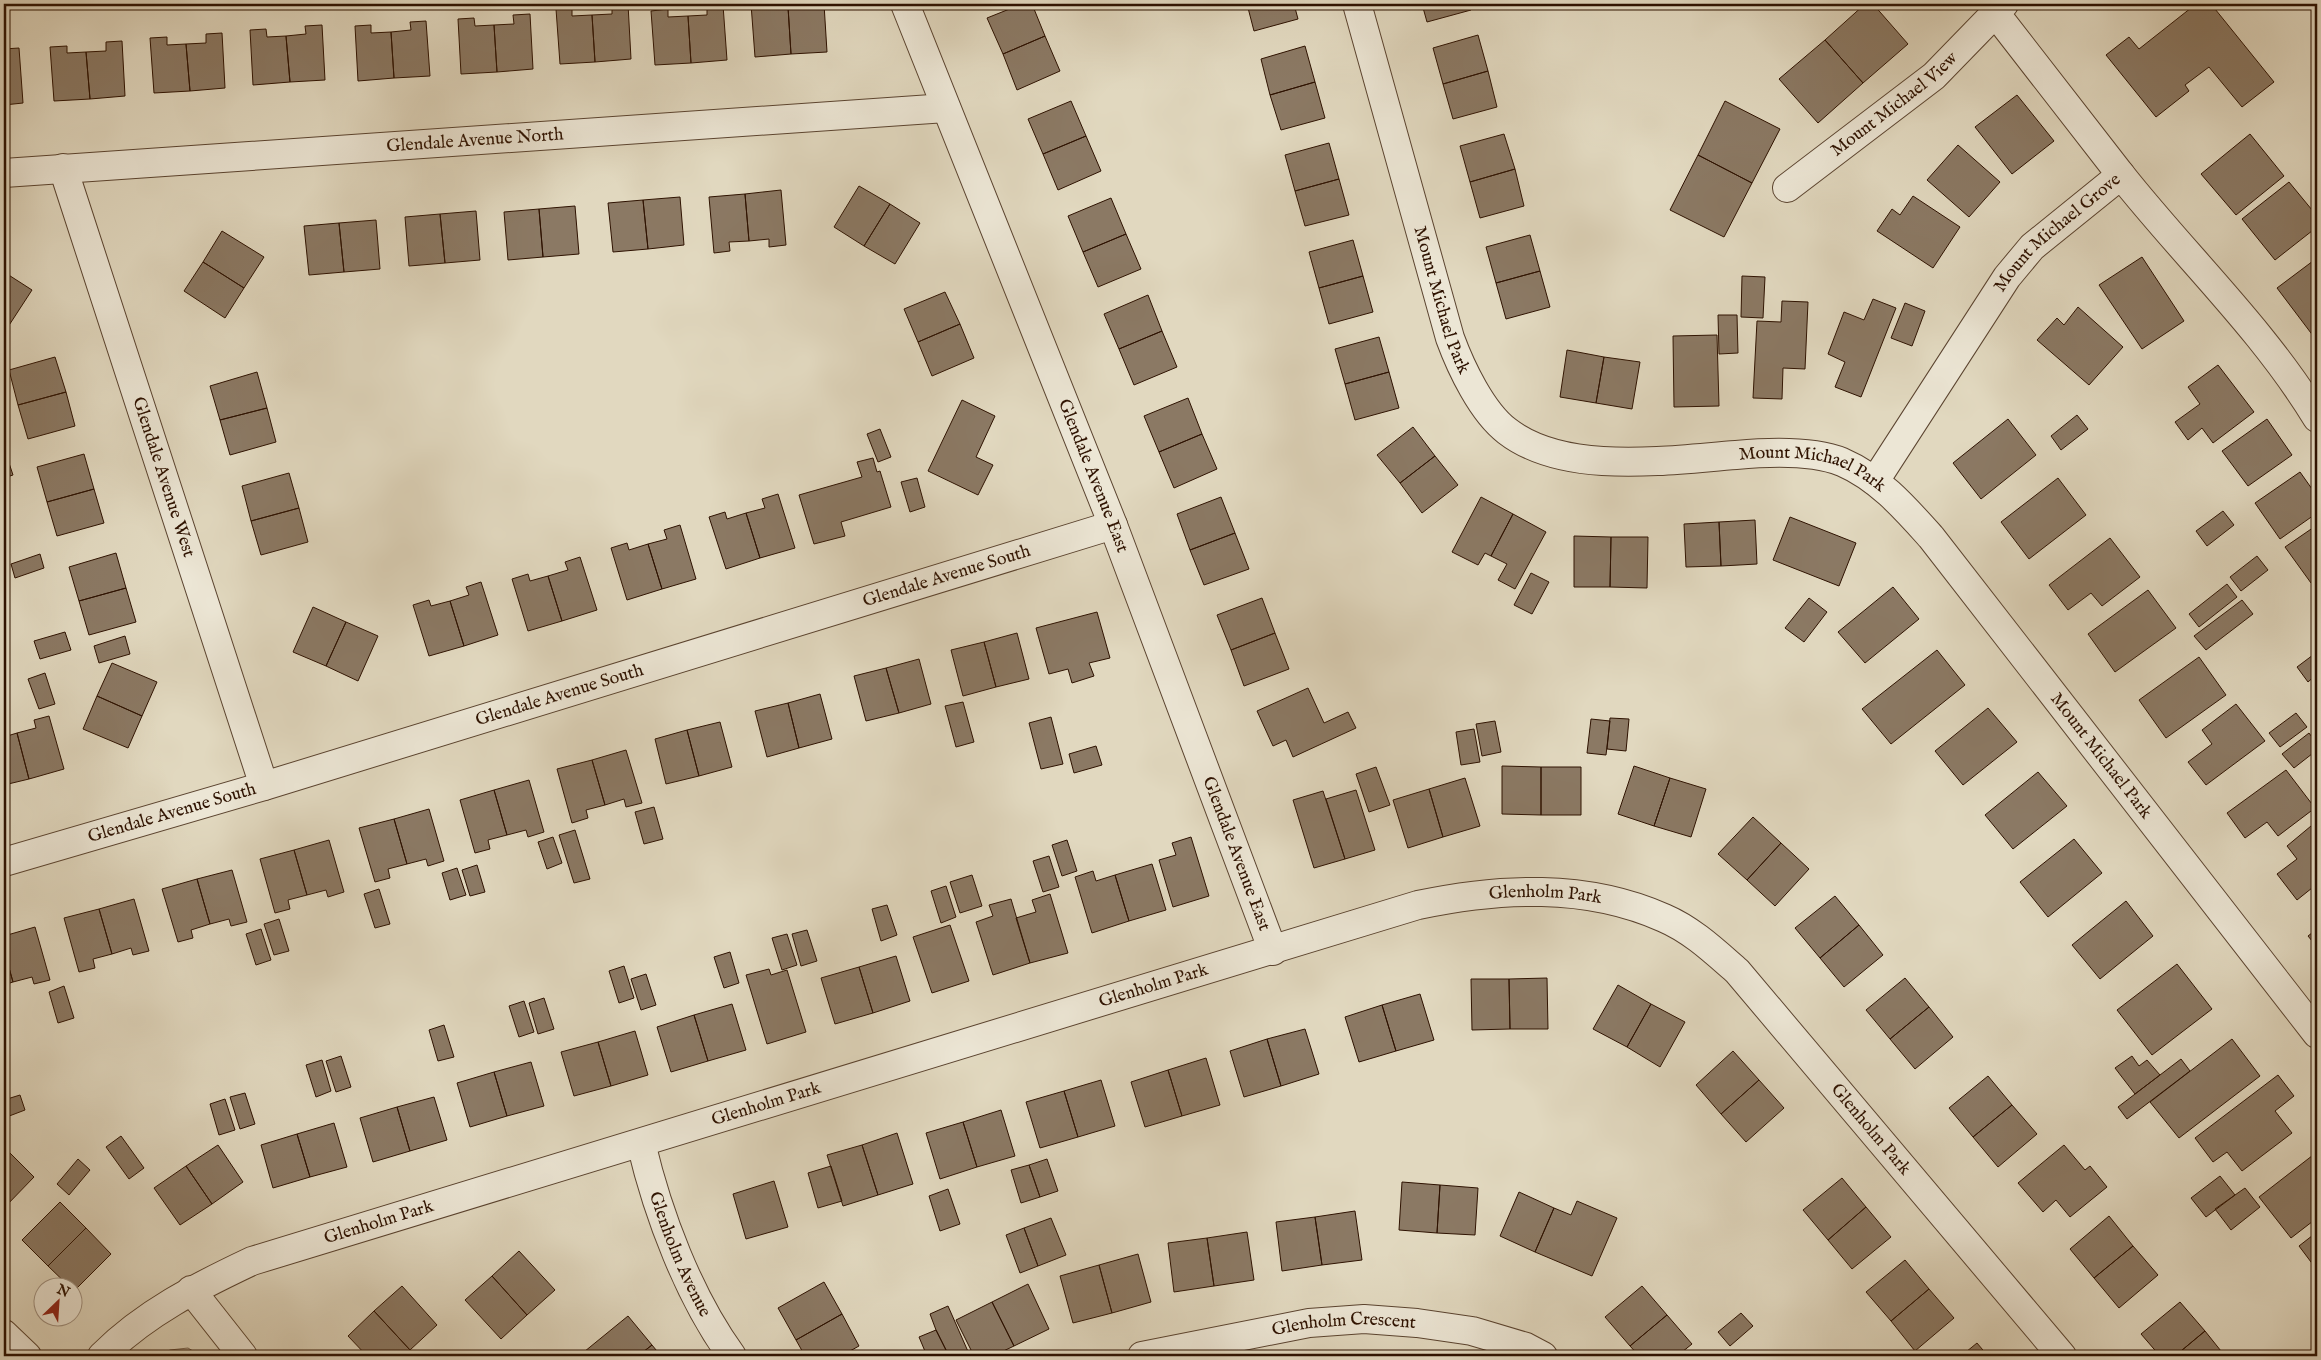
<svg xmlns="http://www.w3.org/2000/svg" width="2321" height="1360" viewBox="0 0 2321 1360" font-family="'IM FELL English',serif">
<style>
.green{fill:#c3b69f;stroke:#786450}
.building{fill:#8b7964;stroke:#2e1201}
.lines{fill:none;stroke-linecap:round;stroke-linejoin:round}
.minor-casing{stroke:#5b4430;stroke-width:30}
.minor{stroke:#ece6d5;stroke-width:28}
.labels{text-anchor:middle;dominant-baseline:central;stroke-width:5;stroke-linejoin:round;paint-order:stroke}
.street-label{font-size:18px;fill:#2e1201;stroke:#ece6d5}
</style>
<rect width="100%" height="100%" fill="#e1d8bf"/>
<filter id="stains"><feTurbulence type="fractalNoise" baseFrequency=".004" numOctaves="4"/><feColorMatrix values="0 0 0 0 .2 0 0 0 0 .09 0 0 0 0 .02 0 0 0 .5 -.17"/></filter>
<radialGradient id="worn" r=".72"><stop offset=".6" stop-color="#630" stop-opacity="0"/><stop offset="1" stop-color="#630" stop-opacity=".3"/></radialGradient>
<!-- green -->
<path class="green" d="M188,1348L201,1356H158L170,1350Z"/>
<!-- building -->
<path class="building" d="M628,4L631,59L595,62L592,15L612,14V5Z
M751,4H768V8L788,7L791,54L755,57Z
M807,4H824L827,52L791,54L788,7L807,6Z
M1022,4H1032L1045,36L1003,54L987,18Z
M1247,4H1294L1298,19L1254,31Z
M1422,4H1469L1471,10L1427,22Z
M1865,4H1873L1908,44L1863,83L1825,40Z
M2196,4H2211L2274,82L2242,107L2209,67L2185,85L2189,91L2156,117L2106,55L2129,37L2139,49Z
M723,5L727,60L691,63L688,16L707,15V6Z
M572,8V16L592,15L595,62L560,64L556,9Z
M668,9V17L688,16L691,63L655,65L651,11Z
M530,14L533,69L497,72L494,25L514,24L513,15Z
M474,18L475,26L494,25L497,72L461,74L458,19Z
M426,21L430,76L394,78L391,32L411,30L410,22Z
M322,25L325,80L290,82L286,36L306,34L305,26Z
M371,25V33L391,32L394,78L358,81L355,26Z
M266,29L267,37L286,36L290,82L253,85L250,30Z
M222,33L225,88L190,91L186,44L206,43V34Z
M1478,35L1488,71L1443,84L1433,48Z
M1045,36L1060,71L1017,90L1003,54Z
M167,37V45L186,44L190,91L154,93L150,38Z
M1825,40L1863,83L1818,123L1779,79Z
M122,41L125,96L90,99L86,52L106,51V42Z
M67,46V53L86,52L90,99L54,101L50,47Z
M1305,46L1315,82L1270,95L1261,59Z
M19,48L23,103L4,105V49Z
M1488,71L1497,107L1453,119L1443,84Z
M1315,82L1325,118L1281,130L1270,95Z
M2017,95L2054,141L2012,174L1975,127Z
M1071,101L1086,136L1043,154L1028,119Z
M1725,101L1780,129L1752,183L1698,155Z
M1504,134L1515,169L1470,182L1460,146Z
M2250,134L2284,176L2236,215L2201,174Z
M1086,136L1101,171L1058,190L1043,154Z
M1329,143L1339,179L1295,191L1285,155Z
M1958,145L2000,182L1969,217L1927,180Z
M1698,155L1752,183L1724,237L1670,210Z
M1515,169L1524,206L1480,218L1470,182Z
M1339,179L1349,215L1305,226L1295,191Z
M2289,182L2317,216V227L2275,260L2242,219Z
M859,186L890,204L864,246L834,227Z
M781,190L786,245L769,247V239L749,241L745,194Z
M745,194L749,241L729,242L730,251L714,253L709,197Z
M1913,196L1960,227L1933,268L1877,231L1892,209L1900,215Z
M680,197L684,245L648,249L643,200Z
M1111,198L1126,234L1083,252L1068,216Z
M643,200L648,249L613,252L608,203Z
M890,204L920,223L895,264L864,246Z
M575,206L579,254L543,257L539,209Z
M539,209L543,257L508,260L504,212Z
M476,211L480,260L445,263L440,214Z
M440,214L445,263L409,266L405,217Z
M376,220L380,269L344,272L339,223Z
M339,223L344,272L309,275L304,226Z
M222,231L264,257L244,288L203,262Z
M1126,234L1141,269L1098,287L1083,252Z
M1530,235L1540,271L1496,283L1486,247Z
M1353,240L1363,276L1319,288L1309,252Z
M2142,257L2184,321L2142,349L2099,285Z
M2317,258V341L2277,288Z
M203,262L244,288L225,318L184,291Z
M1540,271L1550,307L1506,319L1496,283Z
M4,272L32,290L4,333Z
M1363,276L1373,312L1329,324L1319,288Z
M1742,276L1765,277L1763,318L1741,317Z
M945,292L960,324L918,342L904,309Z
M1148,295L1162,331L1119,349L1104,314Z
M1873,299L1896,308L1861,397L1835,387L1845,362L1828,354L1844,312L1864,320Z
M1782,301L1808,302L1805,369L1783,368L1782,399L1753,398L1757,321L1781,322Z
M1905,303L1925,311L1912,346L1891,338Z
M2078,307L2123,347L2089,385L2037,340L2057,318L2064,325Z
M1718,315H1737L1738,353L1719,354Z
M960,324L974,358L932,376L918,342Z
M1162,331L1177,367L1134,385L1119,349Z
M1717,335L1719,406L1674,407L1673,336Z
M1379,337L1389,372L1345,384L1335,349Z
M1567,350L1604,357L1596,403L1560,397Z
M55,357L66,392L18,405L9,370Z
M1604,357L1640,362L1632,409L1596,403Z
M2218,365L2254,412L2213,443L2202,428L2188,440L2175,422L2200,404L2188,387Z
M257,372L267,408L220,420L210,386Z
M1389,372L1399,408L1355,420L1345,384Z
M66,392L75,426L28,439L18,405Z
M1188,398L1202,434L1159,452L1144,416Z
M962,400L995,416L976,457L993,465L978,495L928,471Z
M267,408L276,442L230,455L220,420Z
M2077,415L2088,429L2061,450L2051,436Z
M2008,419L2036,455L1981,499L1953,463Z
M2267,419L2292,455L2248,486L2222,451Z
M1413,427L1435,456L1400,483L1377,455Z
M880,429L891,457L878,462L867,434Z
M1202,434L1217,469L1174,488L1159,452Z
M84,454L94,489L47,502L37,467Z
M1435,456L1458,485L1422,513L1400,483Z
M873,458L877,472L880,471L891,507L841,522L845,536L814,544L799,495L862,477L857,462Z
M8,460L13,475L4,478V461Z
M2300,472L2317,496V513L2280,539L2255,503Z
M289,473L299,508L251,521L242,486Z
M917,478L925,507L910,512L901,482Z
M2058,478L2086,515L2029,559L2001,522Z
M94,489L104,523L57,536L47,502Z
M778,494L795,548L760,558L746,513L765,508L762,499Z
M1221,497L1235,533L1190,550L1177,514Z
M1481,497L1513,514L1491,556L1485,553L1478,565L1452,552Z
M299,508L308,542L261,555L251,521Z
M2223,511L2234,525L2207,546L2196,531Z
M725,512L727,519L746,513L760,558L726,569L709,517Z
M1513,514L1546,532L1515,589L1498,580L1507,564L1491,556Z
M1790,517L1856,543L1839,586L1773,560Z
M1755,520L1757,564L1721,566L1719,522Z
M1719,522L1721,566L1686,567L1684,524Z
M680,525L696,579L662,589L648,544L667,539L664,530Z
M2317,525V579L2311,583L2285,547Z
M1235,533L1249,569L1204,585L1190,550Z
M1574,536L1611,537L1610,587H1574Z
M1611,537H1648L1647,588L1610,587Z
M2110,538L2140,577L2102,606L2091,593L2068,610L2049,585Z
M627,543L629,550L648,544L662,589L627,600L611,548Z
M116,553L126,588L79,601L69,567Z
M40,554L44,568L15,578L11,564Z
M2257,556L2268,570L2241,591L2230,577Z
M580,557L597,610L562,621L548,576L568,570L565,562Z
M1531,573L1549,582L1532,614L1514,605Z
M528,574L530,581L548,576L562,621L528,631L512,579Z
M481,582L498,635L464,646L450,601L469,595L466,587Z
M2227,584L2237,597L2199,627L2189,614Z
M1893,587L1919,619L1865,663L1838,632Z
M126,588L136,622L89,635L79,601Z
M2148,590L2176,628L2115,672L2088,634Z
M1262,598L1275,633L1231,650L1217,615Z
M1809,598L1827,612L1804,642L1785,628Z
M429,600L431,606L450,601L464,646L429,656L413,605Z
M2242,600L2253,614L2206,650L2194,636Z
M313,607L346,622L326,666L293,652Z
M1097,612L1110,658L1089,663L1094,676L1072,683L1068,669L1049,674L1036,628Z
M346,622L378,636L358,681L326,666Z
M65,632L71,650L40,659L34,641Z
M1017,633L1029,679L996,687L984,642Z
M1275,633L1289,669L1244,686L1231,650Z
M125,636L130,654L99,663L94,646Z
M984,642L996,687L963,696L951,650Z
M1937,650L1965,685L1891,744L1862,709Z
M2317,652V674L2308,682L2297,667Z
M2199,657L2226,695L2166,738L2139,700Z
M919,659L931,704L899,713L886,668Z
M112,663L157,682L142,716L97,696Z
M886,668L899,713L866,721L854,676Z
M45,673L55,704L39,709L28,679Z
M1308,688L1324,723L1348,712L1356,728L1293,757L1286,740L1273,746L1257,711Z
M820,694L832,739L799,748L788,703Z
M97,696L142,716L128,748L83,729Z
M963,702L974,742L956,747L945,706Z
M788,703L799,748L767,757L755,711Z
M2236,704L2265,741L2206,785L2188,762L2212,744L2202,730Z
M1988,708L2017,742L1963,785L1935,751Z
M2296,713L2307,727L2280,747L2269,733Z
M49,716L64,769L29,779L17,733L36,728L34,720Z
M1051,717L1063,764L1041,769L1029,723Z
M1610,718L1629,719L1626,751L1607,749Z
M1591,719L1610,721L1606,755L1587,753Z
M1495,721L1501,752L1482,756L1476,724Z
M720,722L732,767L699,776L687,730Z
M1474,729L1480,762L1461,765L1456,732Z
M687,730L699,776L666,784L655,739Z
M17,733L29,779L4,785V737Z
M2309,733L2317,744V750L2294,768L2282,754Z
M1096,746L1102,765L1074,773L1069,754Z
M626,750L642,803L626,807L624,799L605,805L592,760Z
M592,760L605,805L586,810L588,818L572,823L557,769Z
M1502,766L1541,767V815L1502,814Z
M1634,766L1670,778L1654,826L1618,814Z
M1376,767L1390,805L1369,812L1356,774Z
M1541,767H1581V815H1541Z
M2286,770L2315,808L2278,836L2267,822L2245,838L2227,813Z
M2038,772L2067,806L2013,849L1985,815Z
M1465,778L1480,826L1443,837L1429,789Z
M1670,778L1706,789L1691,837L1654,826Z
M529,780L544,832L528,837L526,830L507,835L494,790Z
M1429,789L1443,837L1408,848L1393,800Z
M494,790L507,835L488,840L490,849L475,853L460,800Z
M1356,790L1375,850L1345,859L1326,799Z
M1323,791L1345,859L1314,868L1293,800Z
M654,807L663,839L644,844L635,812Z
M429,809L444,861L428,866L426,859L407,864L394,819Z
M1753,817L1781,843L1747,880L1718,854Z
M394,819L407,864L388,869L390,878L375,882L359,828Z
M2317,821V884L2297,900L2277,874L2297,859L2287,846Z
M575,830L590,879L574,883L559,835Z
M553,837L562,863L547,869L538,842Z
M1191,837L1209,896L1173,907L1159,860L1176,855L1172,843Z
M2074,839L2102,873L2048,917L2020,882Z
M329,840L344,892L328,897L326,890L307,895L294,850Z
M1067,840L1077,871L1062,876L1052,845Z
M1781,843L1809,869L1775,906L1747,880Z
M294,850L307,895L288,900L290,909L275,913L260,859Z
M1049,856L1059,887L1043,892L1033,861Z
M1152,864L1166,910L1129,921L1115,875Z
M477,865L485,892L470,896L462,870Z
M457,868L466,895L450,900L442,873Z
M232,870L247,922L231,926L229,919L210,924L197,879Z
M1093,871L1096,881L1115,875L1129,921L1092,933L1075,877Z
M972,875L982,906L960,913L950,882Z
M197,879L210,924L191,930L193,938L178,942L162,889Z
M946,886L956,917L941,923L931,891Z
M379,889L390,924L375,928L364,894Z
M1050,894L1068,953L1030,963L1016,918L1036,912L1032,900Z
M1835,896L1859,925L1820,958L1795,928Z
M134,899L149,951L133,955L131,948L112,954L99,909Z
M1011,899L1030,963L993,975L976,922L993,916L989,905Z
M2126,901L2153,936L2100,979L2072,945Z
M887,905L897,935L881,941L872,909Z
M99,909L112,954L93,959L95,968L79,972L64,918Z
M279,919L289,951L274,955L264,924Z
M950,925L969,981L932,993L913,937Z
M1859,925L1883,955L1844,987L1820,958Z
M35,927L50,980L34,984L32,977L13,982L4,950V936Z
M261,929L271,960L256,965L246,934Z
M2317,929V947L2308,936Z
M807,930L817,961L801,966L792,934Z
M787,934L797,965L782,970L772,938Z
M4,950L13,982L4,985Z
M730,952L739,983L724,988L714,957Z
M896,956L910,1001L873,1013L859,967Z
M2177,964L2212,1009L2152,1055L2117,1010Z
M624,966L634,998L619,1003L609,971Z
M859,967L873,1013L835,1024L821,978Z
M769,969L771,975L787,970L806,1032L767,1044L746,975Z
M646,974L656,1005L641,1010L631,979Z
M1547,978L1548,1029H1510L1509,979Z
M1905,978L1929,1007L1890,1039L1866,1010Z
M1471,979H1509L1510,1029L1472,1030Z
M1618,985L1651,1004L1627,1047L1593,1029Z
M64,986L74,1018L58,1023L49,992Z
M1420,994L1434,1040L1396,1051L1382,1005Z
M544,998L554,1029L538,1034L529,1003Z
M524,1001L534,1032L519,1037L509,1006Z
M732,1004L746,1050L708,1061L694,1015Z
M1651,1004L1685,1022L1660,1067L1627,1047Z
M1382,1005L1396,1051L1359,1062L1345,1017Z
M1929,1007L1953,1037L1915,1069L1890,1039Z
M694,1015L708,1061L671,1072L657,1027Z
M444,1025L454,1057L438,1061L429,1030Z
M1305,1029L1319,1074L1281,1086L1267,1039Z
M635,1031L648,1075L611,1086L598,1042Z
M1267,1039L1281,1086L1244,1097L1230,1051Z
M2232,1039L2260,1076L2179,1138L2150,1102Z
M598,1042L611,1086L574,1096L561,1052Z
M1733,1051L1759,1080L1721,1114L1696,1085Z
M341,1056L351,1087L336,1092L326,1061Z
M2132,1056L2139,1066L2147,1060L2160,1075L2135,1094L2115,1068Z
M1206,1058L1220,1105L1182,1116L1168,1070Z
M2181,1059L2190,1071L2127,1119L2118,1107Z
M322,1060L331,1091L316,1097L306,1065Z
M531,1062L544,1106L507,1116L494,1072Z
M1168,1070L1182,1116L1145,1127L1131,1082Z
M494,1072L507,1116L470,1127L457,1083Z
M2278,1075L2294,1096L2275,1111L2292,1133L2242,1171L2227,1152L2213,1162L2195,1138Z
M1988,1076L2012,1105L1973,1137L1949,1108Z
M1101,1080L1115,1126L1078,1137L1064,1091Z
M1759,1080L1784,1108L1746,1142L1721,1114Z
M1064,1091L1078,1137L1040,1148L1026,1102Z
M245,1093L255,1124L240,1129L230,1097Z
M20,1095L25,1110L4,1118V1100Z
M434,1097L447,1140L410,1151L397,1107Z
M225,1099L235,1130L219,1135L210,1104Z
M2012,1105L2037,1134L1998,1167L1973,1137Z
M397,1107L410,1151L373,1162L360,1118Z
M1001,1110L1015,1156L977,1167L963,1122Z
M963,1122L977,1167L940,1179L926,1133Z
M334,1123L347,1167L310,1177L297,1134Z
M897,1133L913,1184L878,1195L862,1145Z
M297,1134L310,1177L273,1188L261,1145Z
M121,1136L144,1168L129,1179L106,1147Z
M218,1145L243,1182L212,1204L186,1166Z
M862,1145L878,1195L843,1206L827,1155Z
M2064,1145L2085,1170L2090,1166L2107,1187L2070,1217L2056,1200L2043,1212L2018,1183Z
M9,1152L34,1177L4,1208V1157Z
M2317,1152V1190L2312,1194L2317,1200V1218L2291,1238L2259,1197Z
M78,1159L90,1170L69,1195L57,1184Z
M1047,1159L1058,1191L1040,1197L1029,1165Z
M1029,1165L1040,1197L1021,1203L1011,1170Z
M186,1166L212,1204L180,1225L154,1188Z
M831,1166L842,1201L818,1208L808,1173Z
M2220,1176L2235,1195L2206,1217L2191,1198Z
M1842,1178L1866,1207L1828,1240L1803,1210Z
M774,1181L788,1227L746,1239L733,1194Z
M1402,1182L1440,1185L1437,1233L1399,1230Z
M1440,1185L1478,1188L1475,1235L1437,1233Z
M2245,1188L2260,1207L2231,1230L2215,1209Z
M948,1189L960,1224L940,1231L929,1196Z
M1519,1192L1554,1208L1535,1252L1500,1236Z
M1577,1201L1617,1218L1592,1276L1535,1252L1554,1208L1571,1215Z
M60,1202L86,1228L48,1266L22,1240Z
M1866,1207L1891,1237L1852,1269L1828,1240Z
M1355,1211L1362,1260L1322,1265L1315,1217Z
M2109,1216L2133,1246L2094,1278L2070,1249Z
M1315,1217L1322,1265L1282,1271L1276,1222Z
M1051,1218L1066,1255L1038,1266L1024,1228Z
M86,1228L111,1254L74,1291L48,1266Z
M1024,1228L1038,1266L1020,1273L1006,1235Z
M1247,1232L1254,1280L1214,1286L1207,1238Z
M2317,1232V1270L2299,1246Z
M1207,1238L1214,1286L1174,1292L1168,1243Z
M2133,1246L2158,1275L2119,1308L2094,1278Z
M519,1251L555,1290L527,1315L492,1276Z
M1138,1254L1151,1302L1112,1313L1099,1265Z
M1905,1260L1929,1289L1891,1321L1866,1292Z
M1099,1265L1112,1313L1073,1323L1060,1276Z
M492,1276L527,1315L501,1339L465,1300Z
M824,1282L842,1314L796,1340L778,1308Z
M1028,1284L1049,1329L1014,1346L992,1302Z
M402,1286L437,1325L410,1350L374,1311Z
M1642,1286L1667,1315L1630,1346L1605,1317Z
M1929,1289L1954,1318L1915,1351L1891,1321Z
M992,1302L1014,1346L993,1356H974L956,1320Z
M2180,1302L2205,1331L2175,1356H2160L2141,1334Z
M948,1306L970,1356H949L936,1330L930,1314Z
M374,1311L410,1350L404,1356H367L348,1336Z
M1741,1313L1753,1326L1730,1346L1718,1332Z
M842,1314L859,1346L841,1356H805L796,1340Z
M1667,1315L1692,1344L1677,1356H1639L1630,1346Z
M628,1316L652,1345L638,1356H579Z
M936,1330L949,1356H927L919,1337Z
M2205,1331L2225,1356H2175Z
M1977,1343L1988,1356H1961Z
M652,1345L661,1356H638Z"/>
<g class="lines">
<defs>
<g id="minor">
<path id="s1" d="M905,4L1113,525L1273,951"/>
<path id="s2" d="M1357,4L1450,338C1461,368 1482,412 1507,431C1565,476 1668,460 1736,455C1768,452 1812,450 1842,462C1879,478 1905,508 1931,537L2317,1034"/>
<path d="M1996,14L2121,175"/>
<path id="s3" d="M63,168L264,786"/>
<path id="s4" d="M4,173L946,108"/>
<path id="s5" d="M1787,188L1934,76L2004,4"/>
<path id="s6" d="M1875,481L2007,277L2032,247L2121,175C2185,256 2263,329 2317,418"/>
<path id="s7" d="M4,862L264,786L1113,525"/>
<path id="s8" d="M641,1143C658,1215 689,1297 732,1356"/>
<path d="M191,1290L243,1356"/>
<path d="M4,1334L27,1356"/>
<path id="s9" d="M102,1356C145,1313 197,1287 252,1261L1418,905C1499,888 1586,883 1664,918C1692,930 1714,951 1737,971L2062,1356"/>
<path id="s10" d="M1142,1356L1309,1323L1364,1319L1417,1323L1472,1331L1526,1347L1543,1356"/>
</g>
</defs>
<!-- minor casing -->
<use href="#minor" class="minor-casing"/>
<!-- minor -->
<use href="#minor" class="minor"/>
</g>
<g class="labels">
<!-- street labels -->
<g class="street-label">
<text stroke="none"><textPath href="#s5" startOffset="136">Mount Michael View</textPath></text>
<text stroke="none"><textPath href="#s4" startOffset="472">Glendale Avenue North</textPath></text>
<text stroke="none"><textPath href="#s6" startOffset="310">Mount Michael Grove</textPath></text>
<text stroke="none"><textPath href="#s2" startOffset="308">Mount Michael Park</textPath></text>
<text stroke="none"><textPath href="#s2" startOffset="772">Mount Michael Park</textPath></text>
<text stroke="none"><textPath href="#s1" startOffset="508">Glendale Avenue East</textPath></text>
<text stroke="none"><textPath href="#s3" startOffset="325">Glendale Avenue West</textPath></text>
<text stroke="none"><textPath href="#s7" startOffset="985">Glendale Avenue South</textPath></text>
<text stroke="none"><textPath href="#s7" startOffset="580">Glendale Avenue South</textPath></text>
<text stroke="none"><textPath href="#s2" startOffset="1194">Mount Michael Park</textPath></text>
<text stroke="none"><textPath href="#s7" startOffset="175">Glendale Avenue South</textPath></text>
<text stroke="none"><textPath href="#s1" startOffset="912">Glendale Avenue East</textPath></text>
<text stroke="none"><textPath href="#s9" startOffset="1526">Glenholm Park</textPath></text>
<text stroke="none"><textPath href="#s9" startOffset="1121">Glenholm Park</textPath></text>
<text stroke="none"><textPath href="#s9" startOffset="716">Glenholm Park</textPath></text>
<text stroke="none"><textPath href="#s9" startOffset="1946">Glenholm Park</textPath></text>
<text stroke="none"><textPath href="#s9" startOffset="311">Glenholm Park</textPath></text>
<text stroke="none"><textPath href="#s8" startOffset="118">Glenholm Avenue</textPath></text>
<text stroke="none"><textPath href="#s10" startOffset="205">Glenholm Crescent</textPath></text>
</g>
</g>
<!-- margin -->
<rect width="2321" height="1360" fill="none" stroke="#e1d8bf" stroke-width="20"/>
<rect x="5" y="5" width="2311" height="1350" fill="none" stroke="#2e1201" stroke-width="2.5"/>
<rect x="10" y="10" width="2301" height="1340" fill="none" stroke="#2e1201"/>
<!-- north arrow -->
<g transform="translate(58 1302) rotate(25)"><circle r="24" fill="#ece6d5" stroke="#a09180"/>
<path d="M0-4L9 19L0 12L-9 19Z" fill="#8f2418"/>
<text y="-8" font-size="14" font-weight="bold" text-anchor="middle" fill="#2e1201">N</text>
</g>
<rect width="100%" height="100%" filter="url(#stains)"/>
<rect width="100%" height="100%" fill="url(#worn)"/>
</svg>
